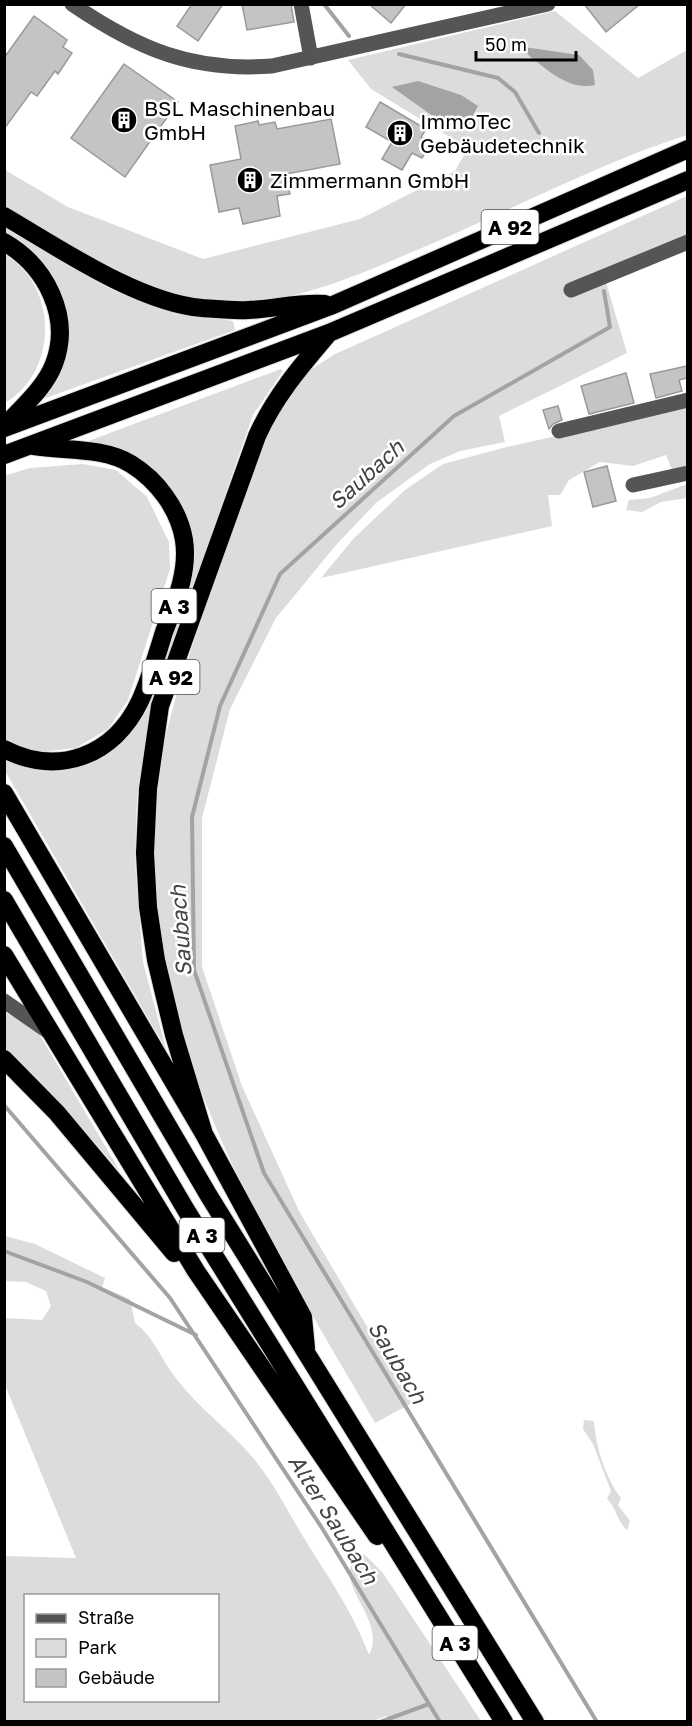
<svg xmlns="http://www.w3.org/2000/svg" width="692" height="1726" viewBox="0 0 692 1726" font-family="'Golos Text',sans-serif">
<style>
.green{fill:#dcdcdc;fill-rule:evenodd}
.water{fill:#a3a3a3}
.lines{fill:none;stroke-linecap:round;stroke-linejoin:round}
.stream{stroke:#a3a3a3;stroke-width:4}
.building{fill:#c4c4c4;stroke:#999;stroke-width:1.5}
.highway-casing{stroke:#dbdbdb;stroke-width:20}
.minor{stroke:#555;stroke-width:15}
.highway{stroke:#000;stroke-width:18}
.labels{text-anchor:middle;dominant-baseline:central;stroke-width:5;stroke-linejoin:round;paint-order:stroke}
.shield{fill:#fff;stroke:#4c4c4c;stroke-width:1.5}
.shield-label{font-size:20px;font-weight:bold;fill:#000}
.poi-label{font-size:21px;fill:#000;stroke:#fff;text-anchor:start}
.water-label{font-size:22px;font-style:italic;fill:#444;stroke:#fff}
</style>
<rect width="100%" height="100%" fill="#fff"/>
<!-- green -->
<path class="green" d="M555,11L638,78L687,50V135C597,164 512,210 424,247C353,277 280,312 201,300C131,290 65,242 5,207V170L68,207L203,259L360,219L455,171L468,148L371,89L348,60Z
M687,196V237L603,272L627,353L499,416L505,442L460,451L430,464L377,502L336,545L276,618L230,709L202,818V967L242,1086L299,1211L412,1403L375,1423C269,1239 149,1058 155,837C156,817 155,797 158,778C168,705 197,636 220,566C238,513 263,419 300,379C309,370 323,362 333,355Z
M5,228L112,290L162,310L233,321L235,330L40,400L65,318L5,236Z
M5,255C59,286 58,372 5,403Z
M281,369L283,371L253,415L237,460L176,639L148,733L137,797L135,861L143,962L166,1049L5,771L4,761L42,769L71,768L94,758L131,728L190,551L160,485L83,443Z
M687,407V469L673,473L666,455L633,466L600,462L569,480L560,495H548L552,526L321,578L354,538L405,490L443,464L507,447Z
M83,464L116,470L147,497L169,542L170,569L128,700L108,729L76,748L39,752L5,741L4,476L30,468Z
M687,484V498L661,502L642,512L626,510L629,500L650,498Z
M4,1011L38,1032L121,1173L65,1108L5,1049Z
M5,1236L35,1244L105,1278L102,1287L130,1299L135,1323C154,1337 161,1359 175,1377C198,1408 230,1430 254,1459C272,1481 284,1504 298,1528C324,1572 351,1607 369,1655C382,1630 359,1606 351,1582C349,1576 350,1569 351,1563L364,1554L383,1573L481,1721H389L386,1716L371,1722L5,1721V1556L76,1558L5,1385V1318L42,1320L51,1306L46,1291L26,1282L5,1281ZM26,1596H218V1700H26Z
M584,1420L594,1421C595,1445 606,1479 621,1498L618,1505L630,1521L627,1530C617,1522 617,1508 607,1499L611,1491L593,1444L583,1429Z"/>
<!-- water -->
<path class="water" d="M517,46L579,55L593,70L595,85C566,92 540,63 517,46Z
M418,81L461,95L478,106L471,119L444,124L392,87Z"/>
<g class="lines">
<!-- stream -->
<path class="stream" d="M324,4L349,36
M399,54L498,78L515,92L539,133
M4,1105L170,1298L322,1528L440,1722
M4,1251L87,1282L196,1335
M380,1722L429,1704
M597,1722L264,1173L194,970L192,817L220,706L280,574L454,416L610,327L604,291"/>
</g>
<!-- building -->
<path class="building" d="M192,4H223L198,41L177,26Z
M242,4H291L294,22L247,30Z
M369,4H406L391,23Z
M584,4H640L606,32Z
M34,16L67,40L63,47L72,53L58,74L55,71L37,96L31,92L4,129V58Z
M124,64L178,102L125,177L71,138Z
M380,102L426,129L421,137L431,143L422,158L412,153L402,170L382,159L392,142L366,127Z
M331,119L340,164L286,174L290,194L277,196L280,216L243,224L239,208L219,212L210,165L241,159L235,126L258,121L259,125L275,122L277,129Z
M687,366V378L679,380L682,391L656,398L650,374Z
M626,373L634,403L589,414L581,386Z
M558,406L562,420L553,424L549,429L543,410Z
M607,466L616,501L593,507L584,472Z"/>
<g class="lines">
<defs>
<path id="highway" d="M4,216C59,248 139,303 202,308C217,309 233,311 248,310C274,309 299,302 325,304
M4,242C46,266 72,317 54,364C45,388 21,408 5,426
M4,428L333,305L688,149
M4,455L329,333L688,180
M4,749C58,777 114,756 140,701C150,679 157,655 164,632C175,603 189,572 184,540C179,509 157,480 131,464C104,447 65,451 34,446
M4,793L204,1134L303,1317L306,1348
M4,846L209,1196L535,1722
M4,900L186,1210L504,1722
M4,955L196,1271L377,1536
M4,1059L57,1113L174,1253
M204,1134L174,1035L156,960L148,907L145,853L148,789L160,706L257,436C275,396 301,366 329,333"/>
</defs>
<!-- highway casing -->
<use href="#highway" class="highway-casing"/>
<!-- minor -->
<path class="minor" d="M72,4C138,49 192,72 272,66L548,4
M301,4L311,58
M571,290L688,242
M559,431L688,400
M633,485L688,473
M4,1001L49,1032"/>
<!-- highway -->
<use href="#highway" class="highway"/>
</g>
<!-- icons -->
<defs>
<symbol id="building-disc" viewBox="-11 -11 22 22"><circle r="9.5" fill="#000" stroke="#fff"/><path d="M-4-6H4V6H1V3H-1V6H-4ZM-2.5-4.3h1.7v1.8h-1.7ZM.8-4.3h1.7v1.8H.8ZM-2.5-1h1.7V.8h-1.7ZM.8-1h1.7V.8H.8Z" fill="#fff"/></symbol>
</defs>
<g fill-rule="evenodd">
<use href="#building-disc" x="109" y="105" width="30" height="30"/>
<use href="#building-disc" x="385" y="118" width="30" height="30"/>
<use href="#building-disc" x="235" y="165" width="30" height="30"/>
</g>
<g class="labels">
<!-- shield labels -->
<g class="shield">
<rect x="481.5" y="210" width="57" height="34" rx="4.5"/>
<rect x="151.5" y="589" width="45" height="34" rx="4.5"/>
<rect x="142.5" y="660" width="57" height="34" rx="4.5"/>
<rect x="179.5" y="1218" width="45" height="34" rx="4.5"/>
<rect x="432.5" y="1626" width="45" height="34" rx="4.5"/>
</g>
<g class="shield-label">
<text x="510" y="227">A 92</text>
<text x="174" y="606">A 3</text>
<text x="171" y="677">A 92</text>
<text x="202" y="1235">A 3</text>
<text x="455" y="1643">A 3</text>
</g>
<!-- poi labels -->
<g class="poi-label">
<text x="144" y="108">BSL Maschinenbau<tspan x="144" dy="24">GmbH</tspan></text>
<text x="420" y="121">ImmoTec<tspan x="420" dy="24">Gebäudetechnik</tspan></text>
<text x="270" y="180">Zimmermann GmbH</text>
</g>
<!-- water labels -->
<g class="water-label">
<text transform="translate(366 474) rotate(-42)">Saubach</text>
<text transform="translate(180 931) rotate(-94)">Saubach</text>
<text transform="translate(398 1362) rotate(59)">Saubach</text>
<text transform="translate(334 1519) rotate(58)">Alter Saubach</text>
</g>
</g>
<!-- border -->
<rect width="692" height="1726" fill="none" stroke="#000000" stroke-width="12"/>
<!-- legend -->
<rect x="24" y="1594" width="195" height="108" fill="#ffffff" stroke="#999999" stroke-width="1.5"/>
<rect x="36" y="1614" width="30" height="9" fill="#555555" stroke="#999999" stroke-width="1.5"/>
<text x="78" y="1624" font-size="18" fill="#000000">Straße</text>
<rect x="36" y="1639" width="30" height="18" fill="#dcdcdc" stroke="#999999" stroke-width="1.5"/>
<text x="78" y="1654" font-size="18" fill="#000000">Park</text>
<rect x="36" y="1669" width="30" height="18" fill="#c4c4c4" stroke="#999999" stroke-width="1.5"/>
<text x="78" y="1684" font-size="18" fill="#000000">Gebäude</text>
<!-- scale -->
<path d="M476 51v9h100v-9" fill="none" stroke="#000000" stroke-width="3"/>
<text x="485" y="51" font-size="18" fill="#000000" stroke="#ffffff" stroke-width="4.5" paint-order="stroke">50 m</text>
</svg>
